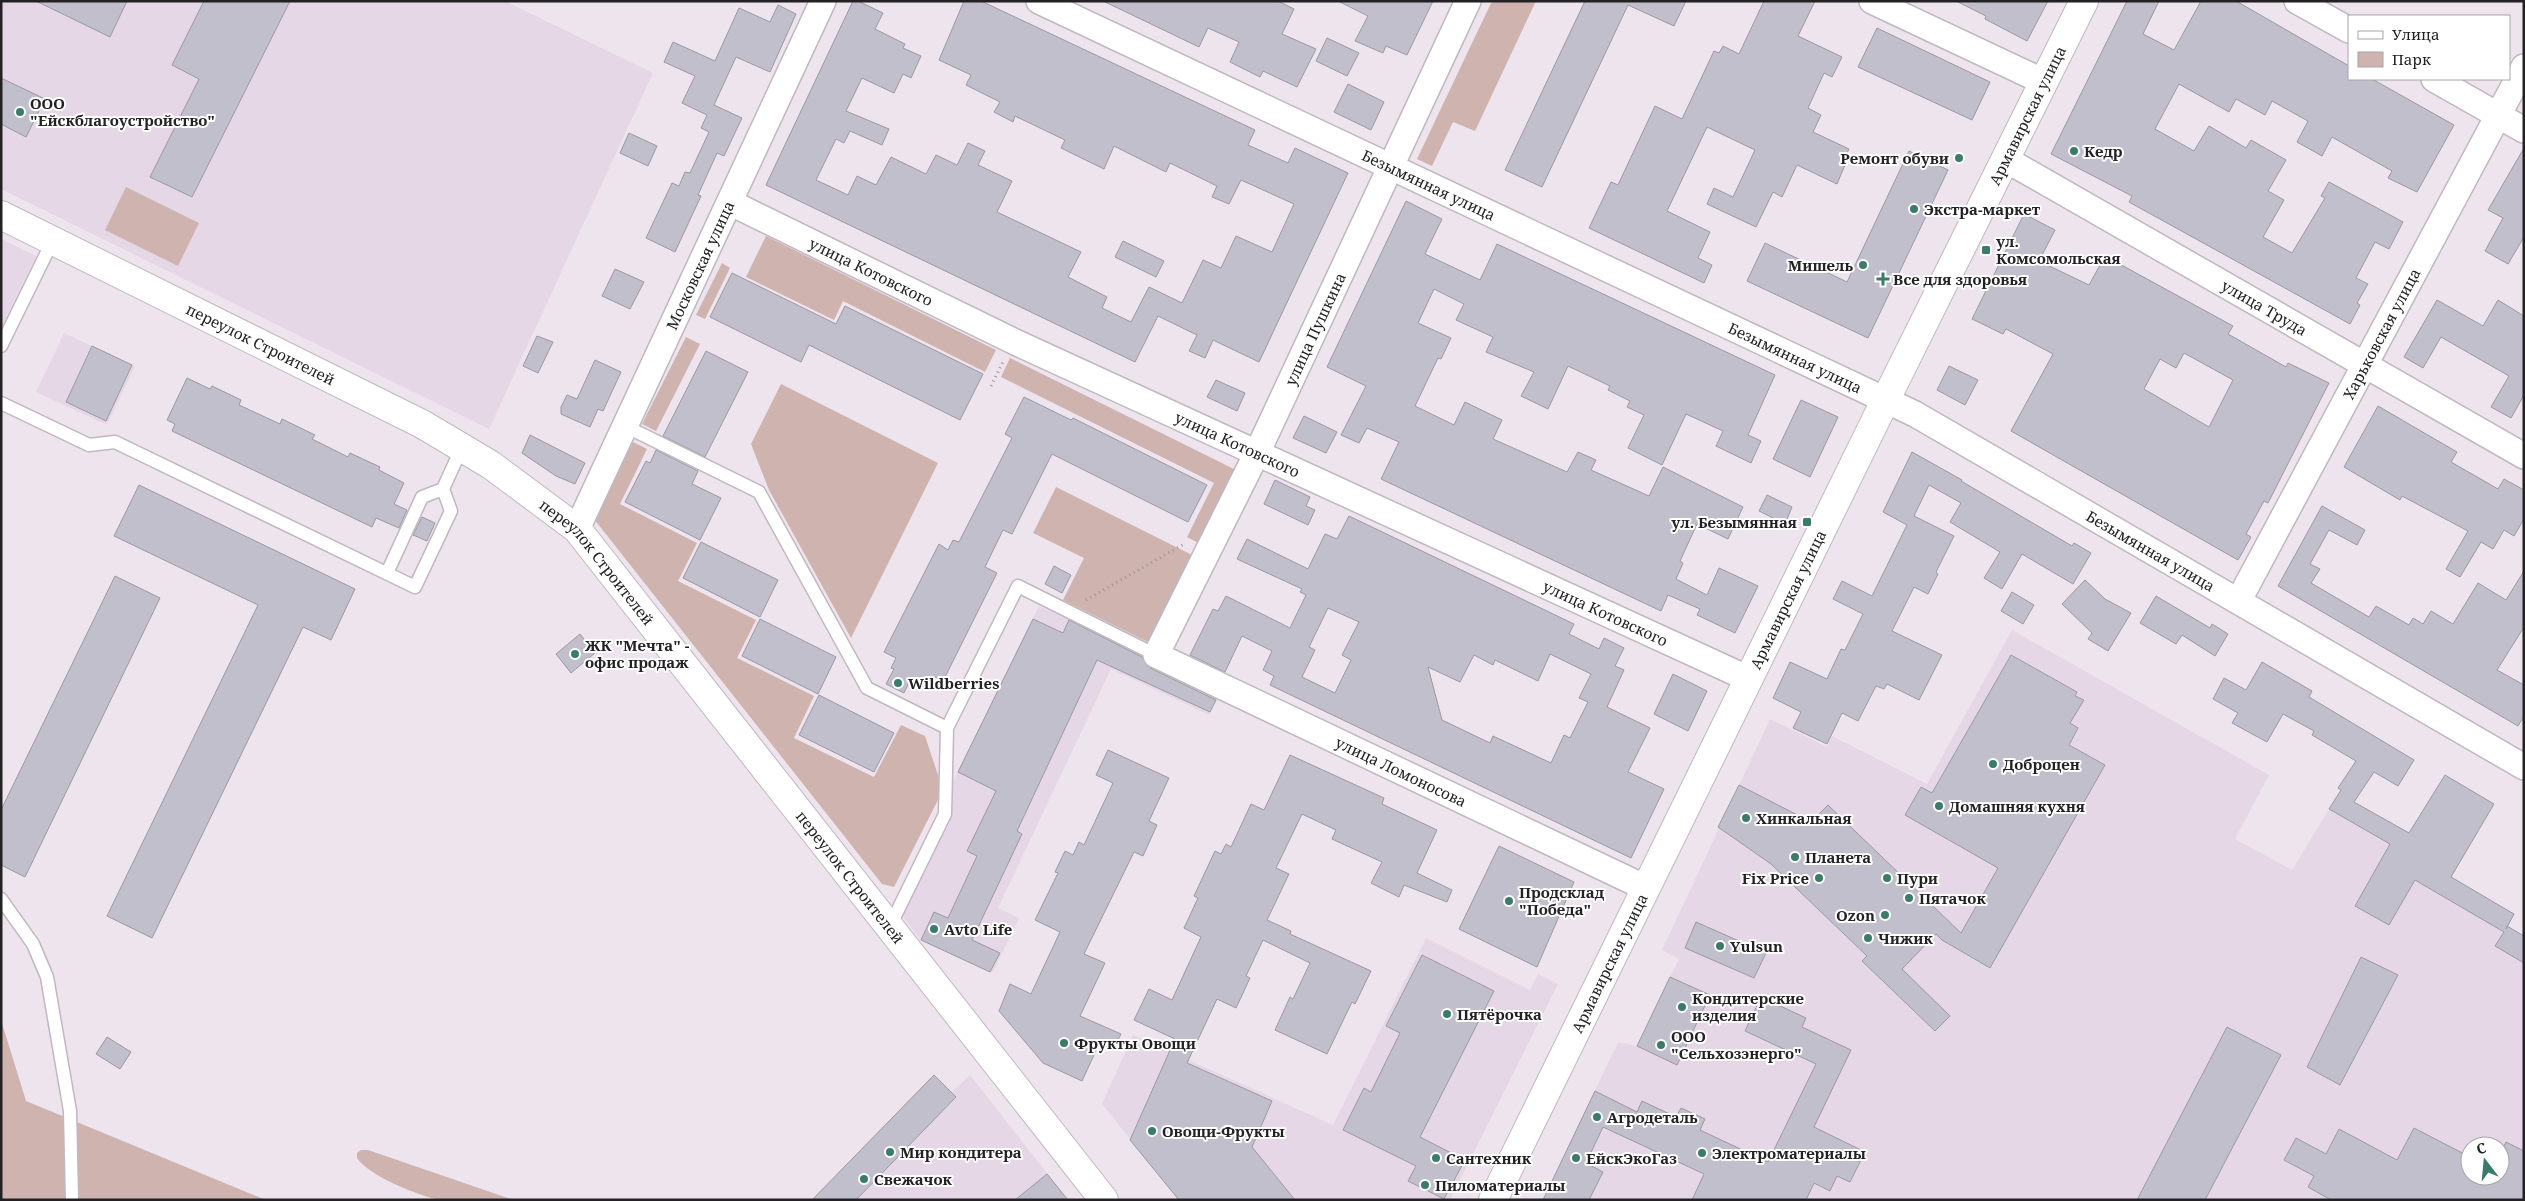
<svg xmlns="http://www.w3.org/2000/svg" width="2525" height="1201" viewBox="0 0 2525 1201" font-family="'Noto Serif',serif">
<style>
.built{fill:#e6d7e7;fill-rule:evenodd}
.green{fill:#ceb3af}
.building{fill:#c1bfcb;stroke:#9b98a4;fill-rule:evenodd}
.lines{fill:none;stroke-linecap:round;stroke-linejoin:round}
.service-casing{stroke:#c0b7c1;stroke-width:15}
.minor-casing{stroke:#c0b7c1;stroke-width:28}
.tertiary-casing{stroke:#c0b7c1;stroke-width:30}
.path{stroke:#9b949b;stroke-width:3;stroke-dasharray:1 4;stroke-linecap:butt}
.service{stroke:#fff;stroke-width:12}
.minor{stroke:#fff;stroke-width:25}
.tertiary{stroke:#fff;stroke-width:28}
.poi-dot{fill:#3b7b6a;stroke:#fff;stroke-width:2}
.labels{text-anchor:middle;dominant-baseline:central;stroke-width:4;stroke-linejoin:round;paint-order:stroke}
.poi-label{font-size:15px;font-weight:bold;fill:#242124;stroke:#fff;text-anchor:start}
.street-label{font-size:15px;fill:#242124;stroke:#fff}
</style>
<rect width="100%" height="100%" fill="#eee4ee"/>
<!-- built -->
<path class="built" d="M1,1H505L653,73L489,429L1,189Z
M1,239L36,256L1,328Z
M64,333L135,366L107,425L36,392Z
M1039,606L1220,691L1209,715L1111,669L998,908L1019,918L993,972H990L921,940L893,904Z
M2012,630L2269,775L2235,839L2292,870L2329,809L2514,914L2507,926L2524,936V1200H1543L1618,1042L1637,1046L1679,959L1662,950L1770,719L1827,747L1832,736L1927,784ZM2470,1146H2500V1176H2470Z
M1426,938L1530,990L1538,974L1558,984L1450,1200H1179L1102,1104L1133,1035L1333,1125Z
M934,1075L952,1092L970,1075L1068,1200H812Z"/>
<!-- green -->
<path class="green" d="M1492,1H1536L1475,131L1453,122L1432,166L1417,159Z
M126,187L199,223L178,266L105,230Z
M766,236L996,350L985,372L843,301L834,320L746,277Z
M722,263L730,268L705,319L696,315Z
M686,337L700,344L656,431L642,424Z
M1010,358L1240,472L1204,546L1187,537L1214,483L1001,377Z
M781,384L938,463L851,638L769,490L751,444Z
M633,442L647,449L620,504L697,543L678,581L756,620L737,658L814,696L794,738L874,777L901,725L925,736L943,790L894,887L882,884L594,519Z
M1056,487L1200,559L1156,646L1063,600L1084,558L1033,533Z
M1,1020L26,1101L266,1200H1Z
M361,1150H368L514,1200C492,1200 462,1201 440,1200C419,1196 369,1176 357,1158V1153Z"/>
<!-- building -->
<path class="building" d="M36,1H127L110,37Z
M204,1H290L192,197L150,177L199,79L172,65Z
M853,1H858L883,13L875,29L905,44L903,48L921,56L911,78L903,74L894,93L862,78L846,111L889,129L882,145L850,131L844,143L836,139L816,180L848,195L857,176L876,185L891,157L926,174L936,155L957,165L968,143L985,151L978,165L1012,181L997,212L1081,252L1068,277L1107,297L1102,308L1131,322L1149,287L1182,303L1203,260L1221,268L1236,236L1272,252L1294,204L1241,180L1229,204L1212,197L1217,186L1170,163L1166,172L1114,146L1104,169L1061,148L1065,140L1015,116L1013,122L994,112L1000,102L966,85L971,75L939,60L964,1H981L1255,130L1248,145L1288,163L1295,148L1348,173L1259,362L1213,340L1205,358L1189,351L1197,335L1158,316L1135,362L766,185Z
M1103,1H1278L1294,9L1282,34L1316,49L1297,87L1263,71L1260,77L1230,62L1239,42L1208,28L1199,47Z
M1338,1H1433L1407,55L1386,46L1383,53L1355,41L1368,16Z
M1585,1H1686L1674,26L1628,5L1542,187L1505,170Z
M1764,1H1815L1798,36L1842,57L1832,77L1824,73L1808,108L1821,115L1813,132L1849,149L1842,163L1845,165L1837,184L1797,165L1782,197L1773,192L1756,227L1707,204L1714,188L1733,197L1755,150L1707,127L1667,211L1710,232L1698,258L1712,265L1704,283L1589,228L1611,182L1618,185L1655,106L1682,119L1714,51L1719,53L1723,46L1739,54Z
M1956,1H2048L2027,41L1985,19L1986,16Z
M2127,1H2159L2143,34L2174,50L2201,1H2236L2349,66V79H2372L2454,125L2417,192L2388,178L2392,171L2332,137L2322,156L2297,142L2308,121L2272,101L2265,115L2236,99L2229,112L2179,84L2155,129L2194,151L2209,126L2246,148L2251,140L2286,160L2268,191L2284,200L2263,237L2292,253L2325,198L2321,196L2329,182L2403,222L2389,249L2375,242L2356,278L2368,284L2357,303L2360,305L2350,324L2129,202L2132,196L2051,154Z
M778,5L796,14L770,72L736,57L714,105L742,118L724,156L717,153L698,195L701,196L675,252L646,238L672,183L679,186L685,172L690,173L709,132L701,128L707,115L682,103L695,76L664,62L673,42L715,61L739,8L770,22Z
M1877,28L1990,82L1972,120L1858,67Z
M1327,38L1359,53L1347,76L1316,61Z
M1,78L45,99L26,137L1,124Z
M1348,84L1384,102L1371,130L1334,112Z
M629,133L657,146L648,166L620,153Z
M2524,148V237L2508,264L2485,251L2503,218L2488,210Z
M1909,151L1948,170L1868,338L1747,281L1765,243L1847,282Z
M1406,201L1442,219L1425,254L1480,280L1497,244L1775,375L1748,435L1761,441L1751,463L1716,446L1723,431L1686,414L1662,465L1628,448L1644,415L1627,407L1630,401L1608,390L1610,386L1568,366L1548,409L1521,396L1534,372L1486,352L1493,337L1456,320L1464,304L1434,289L1418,323L1451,338L1441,359L1438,358L1415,406L1454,425L1465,402L1502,420L1493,439L1567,472L1578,452L1596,460L1591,470L1649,496L1663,467L1743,507L1728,539L1697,524L1680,561L1683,563L1676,579L1707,595L1719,568L1758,586L1735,633L1697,615L1700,609L1668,595L1661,611L1381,479L1399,442L1367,428L1359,443L1341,435L1366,386L1327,367Z
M2024,214L2055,230L2039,261L2089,285L2105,256L2233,326L2228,334L2286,367L2288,363L2329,383L2268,503L2264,501L2246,534L2251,537L2238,560L2011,431L2053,354L2006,329L2003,334L1972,319ZM2184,353L2233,380L2209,427L2144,389L2160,359L2176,368Z
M1123,241L1164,261L1156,277L1115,257Z
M615,269L644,282L630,309L602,296Z
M732,273L836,324L845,306L983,374L960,420L809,345L801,362L710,317Z
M2437,300L2483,326L2498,300L2524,316V395L2511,418L2491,407L2509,376L2441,337L2423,368L2404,357Z
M537,336L553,342L538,373L523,366Z
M92,346L132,365L106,421L66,402Z
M706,351L748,372L705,457L663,436Z
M595,360L621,372L603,411L598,409L590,427L561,414V407L567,395L577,399Z
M1949,366L1978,380L1965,405L1937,390Z
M187,378L210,389L212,386L241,400L239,405L280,424L282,419L315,435L312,439L348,457L350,453L380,467L379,470L404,483L394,504L407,510L399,528L376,518L372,527L172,431L175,424L167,420Z
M1216,380L1245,393L1237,411L1207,397Z
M1024,397L1071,420L1073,418L1207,485L1188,522L1052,454L1012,534L1003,530L985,567L997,573L943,681L933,676L928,686L911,678L904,693L886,684L894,669L891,668L896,658L884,652L939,544L948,550L953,540L959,542L1012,438L1005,434Z
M1801,400L1838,417L1810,477L1773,459Z
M2378,406L2457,452L2451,462L2498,489L2504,479L2524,490V519L2514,536L2504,530L2493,549L2481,542L2460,577L2446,569L2468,531L2402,496L2400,500L2344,467Z
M1304,416L1337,432L1326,453L1293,438Z
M530,435L585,463L575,484L556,476L522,453Z
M656,450L698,471L692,484L721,498L700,540L625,502L646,461L650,463Z
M1912,452L1962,480L1961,481L2072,546L2074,543L2091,553L2073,584L2022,554L2002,589L1984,578L2000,552L1950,522L1961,503L1929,485L1914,516L1954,536L1936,572L1938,574L1928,594L1914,587L1892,631L1942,655L1919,700L1887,684L1884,689L1876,686L1858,721L1842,713L1827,744L1793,728L1801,712L1773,698L1790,662L1827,679L1841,649L1845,650L1863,614L1833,599L1842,581L1872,596L1907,525L1883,512Z
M1275,480L1310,497L1306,506L1315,510L1308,525L1264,504Z
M139,485L355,589L331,640L303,627L152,938L107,916L258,605L114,536Z
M1767,495L1792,507L1785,524L1759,511Z
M2322,506L2365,530L2357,545L2329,530L2310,564L2320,569L2311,583L2369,617L2376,606L2409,625L2413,618L2423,624L2431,611L2453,624L2478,583L2506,600L2524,571V627L2497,670L2524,685V716L2518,726L2278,586Z
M1349,516L1574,624L1569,634L1599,649L1604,638L1624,648L1615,666L1624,670L1607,707L1650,728L1628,772L1664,789L1631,858L1270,685L1274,676L1263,670L1272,651L1242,636L1225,672L1190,655L1213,609L1218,611L1226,596L1290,628L1306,595L1300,592L1302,589L1237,559L1247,539L1308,569L1325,534L1337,539ZM1328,608L1359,622L1342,655L1351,660L1335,693L1302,677L1315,650L1309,647ZM1550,654L1591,674L1579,698L1588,702L1570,738L1564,735L1551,763L1493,736L1490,743L1442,720L1428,667L1460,682L1474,655L1493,665L1495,660L1538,681Z
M422,517L435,523L427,541L413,535Z
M701,542L778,580L760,617L683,578Z
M1054,566L1071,575L1062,593L1045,584Z
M115,576L160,598L25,877L1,865V810Z
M2085,580L2105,599L2131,613L2108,651L2088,639L2092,633L2062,604Z
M2012,592L2034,605L2023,624L2001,611Z
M2156,596L2210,628L2212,624L2228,634L2215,656L2182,635L2176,644L2140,623Z
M760,619L836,657L818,694L742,656Z
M1033,619L1063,633L1069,620L1142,657L1150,668L1216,700L1210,712L1097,660L1017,831L1022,834L972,940L1000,953L990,972L921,940L934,912L948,918L977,856L967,851L996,791L958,772Z
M580,634L595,653L571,673L556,654Z
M2011,655L2077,692L2075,696L2084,700L2070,723L2078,728L2069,745L2105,765L1990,968L1942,940L1936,934L1902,969L1950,1016L1935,1031L1862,961L1867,956L1771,864L1718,827L1739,785L1811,822L1828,805L1961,933L1998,868L1905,815L1921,787L1932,793Z
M2262,662L2312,691L2309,697L2414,760L2398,786L2374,772L2354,802L2409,833L2445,775L2494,804L2451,877L2514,914L2506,929L2507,926L2524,936V963L2495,946L2504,932L2415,880L2389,925L2355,906L2390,844L2329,809L2341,790L2338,788L2356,761L2312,735L2314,731L2283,714L2267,742L2232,723L2238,713L2213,699L2224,678L2246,690Z
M1673,674L1707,691L1688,731L1654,714Z
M819,695L894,733L874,772L799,735Z
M1108,750L1169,778L1149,821L1157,825L1143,856L1134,852L1084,954L1105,963L1080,1016L1121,1034L1113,1050L1099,1044L1082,1081L1043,1063L999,1011L1010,984L1031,994L1060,932L1035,920L1058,873L1055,872L1065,851L1073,855L1079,842L1084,845L1113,783L1096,775Z
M1290,755L1384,798L1382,804L1437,830L1417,873L1452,890L1447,902L1404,885L1399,897L1371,883L1382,862L1332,839L1336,830L1302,814L1276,868L1289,874L1267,920L1291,931L1290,934L1371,971L1355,1004L1352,1002L1327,1054L1275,1030L1290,997L1293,999L1310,963L1263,940L1246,976L1250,978L1236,1008L1217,999L1187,1063L1272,1101L1252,1147L1295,1200H1179L1130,1140L1175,1039L1134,1020L1149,989L1172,1000L1201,937L1184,928L1198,898L1194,896L1215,851L1221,854L1226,844L1231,847L1251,804L1264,810Z
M1499,846L1574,882L1537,967L1459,929Z
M1696,922L1766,953L1754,978L1685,948Z
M1422,955L1494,991L1420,1137L1465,1160L1444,1199L1408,1181L1416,1166L1343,1130L1364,1088L1371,1092L1400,1033L1386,1026Z
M2361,957L2398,975L2340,1085L2307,1067Z
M1670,977L1710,995L1677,1065L1637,1046Z
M1761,997L1806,1018L1802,1027L1851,1050L1814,1127L1865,1152L1850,1182L1837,1176L1830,1191L1814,1183L1806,1200H1692L1704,1174L1603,1127L1586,1163L1603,1172L1589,1200H1543L1595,1091L1637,1112L1642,1101L1676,1117L1681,1108L1705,1119L1700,1130L1768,1162L1816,1064L1745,1031Z
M2227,1027L2281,1055L2205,1200H2137Z
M107,1037L131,1052L120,1069L96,1054Z
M934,1075L956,1097L856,1200H812Z
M2414,1128L2470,1157V1176H2500V1154L2506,1142L2524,1151V1200H2331L2308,1187L2314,1176L2284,1160L2296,1138L2326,1154L2339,1129L2397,1160Z
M1047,1174L1068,1200H1015Z"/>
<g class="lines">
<defs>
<path id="service" d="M1,346L53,240
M1,403L89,445L115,442L415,587L451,511L443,489L462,447
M625,426L759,492L867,688L947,728
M387,573L422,497L443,489
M1,899L33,944L47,977L70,1111L72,1200
M890,926L945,814L947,728L1018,586L1156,655"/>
<g id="minor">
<path id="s1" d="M1039,1L1915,414L2524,767"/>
<path id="s2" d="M1468,1L1257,453L1156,655L1646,888"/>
<path d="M1872,1L2044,82"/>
<path d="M2297,1L2349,30"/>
<path d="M2434,79L2524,130"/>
<path id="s3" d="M2005,159L2524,456"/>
<path id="s4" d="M731,203L1013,341L1749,679"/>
<path id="s5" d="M577,529L823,1"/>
<path id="s6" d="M2239,600L2524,67"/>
</g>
<g id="tertiary">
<path id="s7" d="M1,215L422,424L491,465L577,529L1104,1200"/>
<path id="s8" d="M1493,1200L1886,399L2084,1"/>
</g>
</defs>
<!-- service casing -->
<use href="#service" class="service-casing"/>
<!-- minor casing -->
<use href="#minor" class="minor-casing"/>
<!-- tertiary casing -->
<use href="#tertiary" class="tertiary-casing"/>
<!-- path -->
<path class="path" d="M991,386L1003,362
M1086,600L1184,544"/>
<!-- service -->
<use href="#service" class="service"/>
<!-- minor -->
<use href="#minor" class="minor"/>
<!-- tertiary -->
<use href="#tertiary" class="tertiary"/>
</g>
<!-- markers -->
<g class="poi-dot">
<circle cx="20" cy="112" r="5"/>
<circle cx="2074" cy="151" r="5"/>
<circle cx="1959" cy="158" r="5"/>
<circle cx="1914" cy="209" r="5"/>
<rect x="1981" y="245" width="10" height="10" rx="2.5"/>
<circle cx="1863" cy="265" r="5"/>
<path d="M1880.5 271.5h5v5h5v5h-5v5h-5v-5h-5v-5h5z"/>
<rect x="1802" y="517" width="10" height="10" rx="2.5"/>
<circle cx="575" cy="654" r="5"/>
<circle cx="898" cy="683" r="5"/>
<circle cx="1993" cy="764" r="5"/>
<circle cx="1939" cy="806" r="5"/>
<circle cx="1746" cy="818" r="5"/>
<circle cx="1795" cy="857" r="5"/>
<circle cx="1819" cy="878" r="5"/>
<circle cx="1887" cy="878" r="5"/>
<circle cx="1909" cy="898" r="5"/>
<circle cx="1509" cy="901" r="5"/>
<circle cx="1885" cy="915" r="5"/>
<circle cx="934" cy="929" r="5"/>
<circle cx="1868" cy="938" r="5"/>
<circle cx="1720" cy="946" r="5"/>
<circle cx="1682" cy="1007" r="5"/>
<circle cx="1447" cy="1014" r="5"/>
<circle cx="1064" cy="1043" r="5"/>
<circle cx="1661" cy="1045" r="5"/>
<circle cx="1597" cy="1117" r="5"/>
<circle cx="1152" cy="1131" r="5"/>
<circle cx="890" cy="1152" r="5"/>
<circle cx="1702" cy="1153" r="5"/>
<circle cx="1436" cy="1158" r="5"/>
<circle cx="1576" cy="1158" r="5"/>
<circle cx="864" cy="1179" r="5"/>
<circle cx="1425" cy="1185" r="5"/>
</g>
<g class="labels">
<!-- poi labels -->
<g class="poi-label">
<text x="30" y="103">ООО<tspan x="30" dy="17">"Ейскблагоустройство"</tspan></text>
<text x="2084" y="151">Кедр</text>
<text x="1949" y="158" text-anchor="end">Ремонт обуви</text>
<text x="1924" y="209">Экстра-маркет</text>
<text x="1996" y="241">ул.<tspan x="1996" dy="17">Комсомольская</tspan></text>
<text x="1853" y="265" text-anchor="end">Мишель</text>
<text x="1893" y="279">Все для здоровья</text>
<text x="1797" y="522" text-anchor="end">ул. Безымянная</text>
<text x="585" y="645">ЖК "Мечта" -<tspan x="585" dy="17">офис продаж</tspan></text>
<text x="908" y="683">Wildberries</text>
<text x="2003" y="764">Доброцен</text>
<text x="1949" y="806">Домашняя кухня</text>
<text x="1756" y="818">Хинкальная</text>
<text x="1805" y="857">Планета</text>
<text x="1809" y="878" text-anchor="end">Fix Price</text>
<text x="1897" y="878">Пури</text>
<text x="1519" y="892">Продсклад<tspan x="1519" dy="17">"Победа"</tspan></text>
<text x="1919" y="898">Пятачок</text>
<text x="1875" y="915" text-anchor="end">Ozon</text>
<text x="944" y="929">Avto Life</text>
<text x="1878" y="938">Чижик</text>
<text x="1730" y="946">Yulsun</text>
<text x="1692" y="998">Кондитерские<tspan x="1692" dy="17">изделия</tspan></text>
<text x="1457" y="1014">Пятёрочка</text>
<text x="1671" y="1036">ООО<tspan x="1671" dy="17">"Сельхозэнерго"</tspan></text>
<text x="1074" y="1043">Фрукты Овощи</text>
<text x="1607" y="1117">Агродеталь</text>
<text x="1162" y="1131">Овощи-Фрукты</text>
<text x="900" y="1152">Мир кондитера</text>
<text x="1712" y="1153">Электроматериалы</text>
<text x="1446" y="1158">Сантехник</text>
<text x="1586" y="1158">ЕйскЭкоГаз</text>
<text x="874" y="1179">Свежачок</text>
<text x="1435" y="1185">Пиломатериалы</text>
</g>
<!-- street labels -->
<g class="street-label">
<text stroke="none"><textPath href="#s8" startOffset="1209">Армавирская улица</textPath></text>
<text stroke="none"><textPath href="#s1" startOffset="431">Безымянная улица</textPath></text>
<text stroke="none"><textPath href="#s5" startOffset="291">Московская улица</textPath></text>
<text stroke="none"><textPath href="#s4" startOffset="156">улица Котовского</textPath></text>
<text stroke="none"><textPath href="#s3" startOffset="299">улица Труда</textPath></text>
<text transform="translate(1315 329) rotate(-65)">улица Пушкина</text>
<text stroke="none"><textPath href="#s6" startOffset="302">Харьковская улица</textPath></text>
<text stroke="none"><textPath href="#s7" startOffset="290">переулок Строителей</textPath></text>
<text stroke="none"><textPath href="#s1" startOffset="836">Безымянная улица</textPath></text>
<text stroke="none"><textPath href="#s4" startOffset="561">улица Котовского</textPath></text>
<text stroke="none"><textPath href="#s1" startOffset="1241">Безымянная улица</textPath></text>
<text stroke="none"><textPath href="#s7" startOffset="695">переулок Строителей</textPath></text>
<text stroke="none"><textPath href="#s8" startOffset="669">Армавирская улица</textPath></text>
<text stroke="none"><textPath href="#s4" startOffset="966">улица Котовского</textPath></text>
<text stroke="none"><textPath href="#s2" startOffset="996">улица Ломоносова</textPath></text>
<text stroke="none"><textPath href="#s7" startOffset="1100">переулок Строителей</textPath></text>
<text stroke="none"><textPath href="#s8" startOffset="264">Армавирская улица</textPath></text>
</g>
</g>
<!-- border -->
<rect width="2525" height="1201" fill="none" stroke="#242124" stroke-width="5"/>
<!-- legend -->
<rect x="2348" y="15" width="162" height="65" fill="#ffffff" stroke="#a7a6a7"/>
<rect x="2358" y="31" width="25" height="8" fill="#ffffff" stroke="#a7a6a7"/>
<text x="2392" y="40" font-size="15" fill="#242124">Улица</text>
<rect x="2358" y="52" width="25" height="15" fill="#ceb3af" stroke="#a7a6a7"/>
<text x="2392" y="65" font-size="15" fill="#242124">Парк</text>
<!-- north arrow -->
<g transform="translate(2485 1161) rotate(344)"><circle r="24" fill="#ffffff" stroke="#a7a6a7"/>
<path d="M0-4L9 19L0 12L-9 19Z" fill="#3b7b6a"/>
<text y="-8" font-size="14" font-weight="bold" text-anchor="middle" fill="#242124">С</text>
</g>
</svg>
